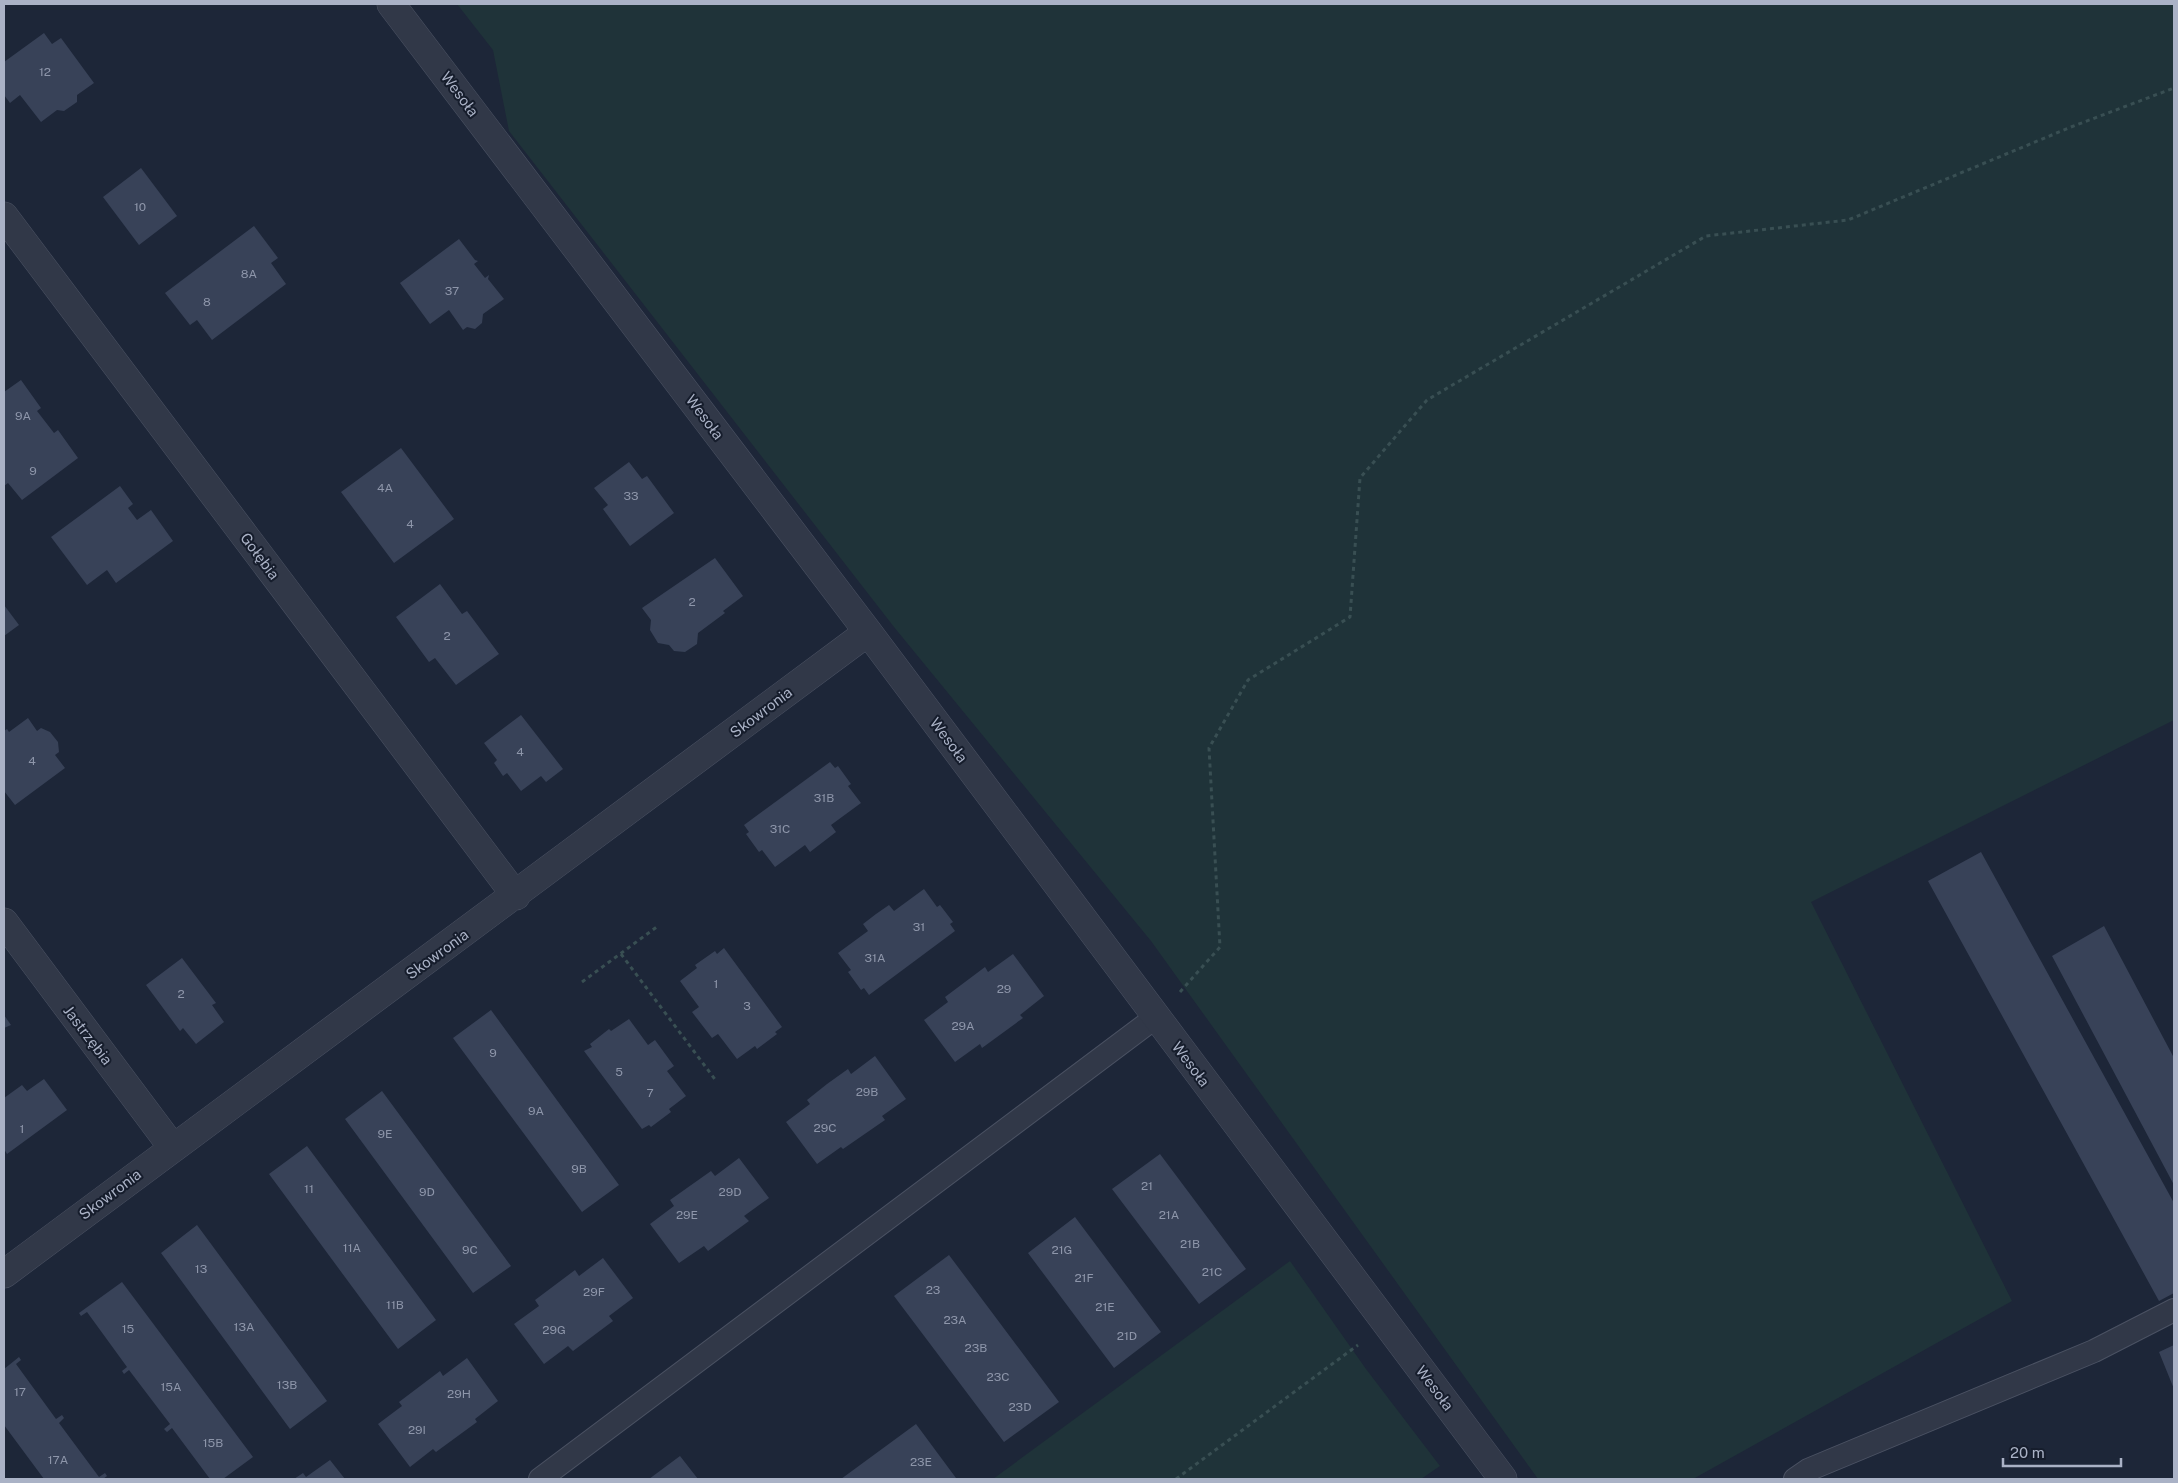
<svg xmlns="http://www.w3.org/2000/svg" width="2178" height="1483" viewBox="0 0 2178 1483" font-family="'Public Sans',sans-serif">
<style>
.green{fill:#1f3339}
.building{fill:#384258}
.lines{fill:none;stroke-linecap:round;stroke-linejoin:round}
.service-casing{stroke:#4b5263;stroke-width:24}
.minor-casing{stroke:#4b5263;stroke-width:29}
.path{stroke:#394f53;stroke-width:3;stroke-dasharray:4 4;stroke-linecap:butt}
.service{stroke:#313848;stroke-width:22}
.minor{stroke:#313848;stroke-width:28}
.labels{text-anchor:middle;dominant-baseline:central;stroke-width:4;stroke-linejoin:round;paint-order:stroke}
.number-label{font-size:12px;fill:#8e96aa}
.street-label{font-size:15px;fill:#aab2c6;stroke:#161d2c}
</style>
<rect width="100%" height="100%" fill="#1d2638"/>
<!-- green -->
<path class="green" d="M457,4H2174V720L1811,902L2012,1301L1693,1479H1538L1151,941L894,627L509,131L493,50Z
M1290,1261L1366,1369L1440,1466L1421,1479H993Z"/>
<!-- building -->
<path class="building" d="M44,33L52,44L61,38L94,83L77,95V102L64,111L57,110L41,122L20,95L10,103L4,95V62Z
M141,168L177,216L139,245L103,197Z
M254,226L278,258L271,263L286,284L212,340L197,320L190,325L165,293Z
M459,239L475,260L478,261L474,264L485,278L489,275L488,279L504,299L483,314L482,323L475,329L467,327L463,330L449,310L430,324L400,283Z
M21,380L41,408L37,411L54,433L58,430L78,458L22,500L8,483L4,486V392Z
M401,448L454,519L394,563L341,492Z
M629,462L642,479L647,476L674,513L630,546L603,509L608,505L594,488Z
M120,486L133,504L128,508L137,520L151,510L173,541L116,583L107,570L87,585L51,537Z
M715,558L743,596L723,611L725,613L698,633L697,644L685,652L674,651L669,645L658,643L650,630L651,620L642,608Z
M440,584L462,614L467,611L499,654L456,685L435,658L429,662L396,617Z
M4,605L19,625L4,636Z
M521,715L563,769L546,782L541,776L521,791L507,773L503,776L494,763L497,760L484,743Z
M28,718L37,731L41,728L50,732L58,742L59,752L55,755L65,768L15,805L4,791V731L7,729L9,732Z
M830,762L835,768L838,766L851,784L848,786L861,803L831,825L836,832L810,852L805,845L775,867L762,850L759,852L746,834L749,832L744,825Z
M1981,852L2174,1203V1293L2159,1301L1928,881Z
M924,889L937,907L940,905L953,922L950,924L955,931L869,995L864,988L861,990L848,972L851,970L838,953L868,931L863,924L876,914L889,905L894,911Z
M2104,926L2174,1058V1185L2052,956Z
M724,948L782,1027L775,1032L777,1034L757,1049L755,1046L737,1059L718,1034L712,1038L692,1012L699,1007L680,981L697,968L695,965L715,951L717,954Z
M1013,954L1044,996L1020,1015L1023,1018L982,1048L980,1044L955,1062L924,1020L948,1002L945,997L985,967L988,972Z
M182,958L216,1003L212,1005L224,1022L196,1044L183,1028L180,1031L146,985Z
M491,1010L619,1185L582,1212L453,1038Z
M4,1015L11,1025L4,1028Z
M629,1019L648,1045L655,1040L674,1066L667,1071L686,1096L669,1109L671,1112L651,1127L649,1125L642,1129L584,1051L592,1047L590,1044L609,1029L611,1031Z
M875,1056L906,1099L882,1116L885,1120L843,1149L841,1147L817,1164L786,1122L810,1104L807,1100L827,1084L848,1069L851,1074Z
M44,1079L67,1110L7,1154L4,1149V1098L22,1085L27,1091Z
M382,1091L511,1266L473,1293L345,1119Z
M307,1146L436,1320L398,1349L269,1174Z
M1160,1154L1246,1269L1199,1304L1112,1189Z
M739,1158L769,1198L744,1216L749,1221L708,1251L704,1246L679,1263L650,1224L674,1206L670,1200L711,1171L715,1176Z
M1075,1217L1161,1332L1114,1368L1028,1253Z
M197,1225L327,1401L290,1429L161,1253Z
M949,1255L1059,1402L1004,1442L894,1296Z
M603,1258L633,1298L609,1316L613,1321L573,1351L568,1346L544,1364L514,1324L539,1306L535,1300L575,1270L579,1276Z
M122,1282L253,1457L223,1479H210L172,1428L167,1432L164,1429L170,1424L129,1370L124,1374L122,1371L127,1367L87,1312L81,1316L79,1313Z
M2174,1345V1389L2159,1352Z
M19,1357L21,1360L16,1364L56,1419L62,1415L64,1418L59,1423L99,1477L105,1473L107,1476L103,1479H44L4,1425V1369Z
M467,1358L498,1401L475,1419L477,1422L436,1452L433,1449L410,1467L378,1424L402,1406L399,1402L440,1371L443,1376Z
M916,1424L956,1478L954,1479H841Z
M680,1456L698,1479H649Z
M330,1460L345,1479H294L303,1473L306,1477Z"/>
<g class="lines">
<defs>
<path id="service" d="M540,1479L1156,1017
M1795,1479L1808,1470L2094,1351L2174,1310"/>
<path id="minor" d="M391,4L868,632L1503,1479
M4,216L516,896
M4,922L173,1148
M4,1274L868,632"/>
</defs>
<!-- service casing -->
<use href="#service" class="service-casing"/>
<!-- minor casing -->
<use href="#minor" class="minor-casing"/>
<!-- path -->
<path class="path" d="M621,954L717,1082
M582,982L658,926
M1180,992L1220,947L1209,748L1248,680L1350,617L1360,478L1427,400L1706,236L1848,220L2071,127L2174,88
M1176,1479L1358,1345"/>
<!-- service -->
<use href="#service" class="service"/>
<!-- minor -->
<use href="#minor" class="minor"/>
</g>
<g class="labels">
<!-- number labels -->
<g class="number-label">
<text x="45" y="72">12</text>
<text x="140" y="207">10</text>
<text x="249" y="274">8A</text>
<text x="452" y="291">37</text>
<text x="207" y="302">8</text>
<text x="23" y="416">9A</text>
<text x="33" y="471">9</text>
<text x="385" y="488">4A</text>
<text x="631" y="496">33</text>
<text x="410" y="524">4</text>
<text x="692" y="602">2</text>
<text x="447" y="636">2</text>
<text x="520" y="752">4</text>
<text x="32" y="761">4</text>
<text x="824" y="798">31B</text>
<text x="780" y="829">31C</text>
<text x="919" y="927">31</text>
<text x="875" y="958">31A</text>
<text x="716" y="984">1</text>
<text x="1004" y="989">29</text>
<text x="181" y="994">2</text>
<text x="747" y="1006">3</text>
<text x="963" y="1026">29A</text>
<text x="493" y="1053">9</text>
<text x="619" y="1072">5</text>
<text x="867" y="1092">29B</text>
<text x="650" y="1093">7</text>
<text x="536" y="1111">9A</text>
<text x="825" y="1128">29C</text>
<text x="22" y="1129">1</text>
<text x="385" y="1134">9E</text>
<text x="579" y="1169">9B</text>
<text x="1147" y="1186">21</text>
<text x="309" y="1189">11</text>
<text x="427" y="1192">9D</text>
<text x="730" y="1192">29D</text>
<text x="687" y="1215">29E</text>
<text x="1169" y="1215">21A</text>
<text x="1190" y="1244">21B</text>
<text x="352" y="1248">11A</text>
<text x="470" y="1250">9C</text>
<text x="1062" y="1250">21G</text>
<text x="201" y="1269">13</text>
<text x="1212" y="1272">21C</text>
<text x="1084" y="1278">21F</text>
<text x="933" y="1290">23</text>
<text x="594" y="1292">29F</text>
<text x="395" y="1305">11B</text>
<text x="1105" y="1307">21E</text>
<text x="955" y="1320">23A</text>
<text x="244" y="1327">13A</text>
<text x="128" y="1329">15</text>
<text x="554" y="1330">29G</text>
<text x="1127" y="1336">21D</text>
<text x="976" y="1348">23B</text>
<text x="998" y="1377">23C</text>
<text x="287" y="1385">13B</text>
<text x="171" y="1387">15A</text>
<text x="20" y="1392">17</text>
<text x="459" y="1394">29H</text>
<text x="1020" y="1407">23D</text>
<text x="417" y="1430">29I</text>
<text x="213" y="1443">15B</text>
<text x="58" y="1460">17A</text>
<text x="921" y="1462">23E</text>
</g>
<!-- street labels -->
<g class="street-label">
<text transform="translate(460 94) rotate(53)">Wesoła</text>
<text transform="translate(705 417) rotate(53)">Wesoła</text>
<text transform="translate(260 556) rotate(53)">Gołębia</text>
<text transform="translate(761 712) rotate(-37)">Skowronia</text>
<text transform="translate(949 740) rotate(53)">Wesoła</text>
<text transform="translate(437 954) rotate(-36)">Skowronia</text>
<text transform="translate(88 1035) rotate(53)">Jastrzębia</text>
<text transform="translate(1191 1064) rotate(53)">Wesoła</text>
<text transform="translate(110 1194) rotate(-37)">Skowronia</text>
<text transform="translate(1435 1388) rotate(53)">Wesoła</text>
</g>
</g>
<!-- border -->
<rect width="2178" height="1483" fill="none" stroke="#aab2c6" stroke-width="10"/>
<!-- scale -->
<path d="M2003 1458v8h118v-8" fill="none" stroke="#aab2c6" stroke-width="2.5"/>
<text x="2010" y="1458" font-size="15" fill="#aab2c6" stroke="#161d2c" stroke-width="4" paint-order="stroke">20 m</text>
</svg>
